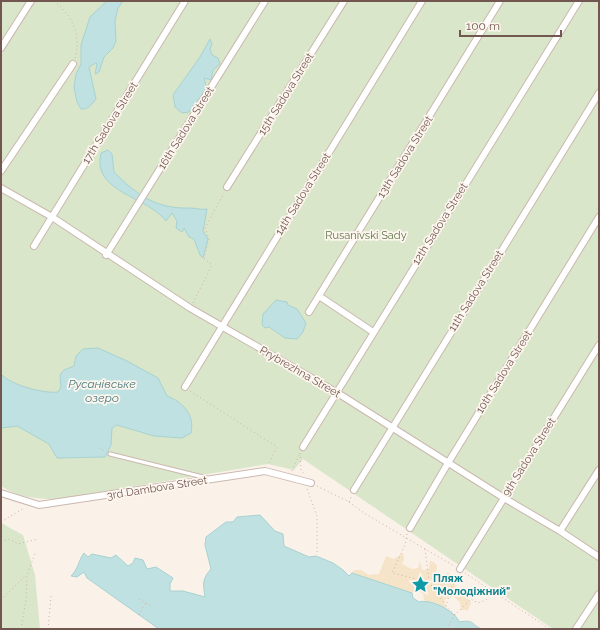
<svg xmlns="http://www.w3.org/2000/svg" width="600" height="630" viewBox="0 0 600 630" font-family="Raleway,sans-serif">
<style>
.green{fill:#d9e6c9}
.sand{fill:#f5e4c8}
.water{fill:#c0e1e1;stroke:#a7d2d2}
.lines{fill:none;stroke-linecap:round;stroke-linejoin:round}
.lane-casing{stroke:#cbb8b0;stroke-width:5}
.street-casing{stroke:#cbb8b0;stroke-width:8}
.path{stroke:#d1b1a7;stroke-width:1;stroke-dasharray:1 3;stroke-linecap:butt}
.lane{stroke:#fff;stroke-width:3}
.street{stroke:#fff;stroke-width:6}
.labels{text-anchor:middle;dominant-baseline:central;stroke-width:3.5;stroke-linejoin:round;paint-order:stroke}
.street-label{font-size:11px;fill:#715750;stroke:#fdf6ef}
.park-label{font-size:11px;fill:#5d7649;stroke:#fdf6ef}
.culture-label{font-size:11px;font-weight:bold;fill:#0d838f;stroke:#fdf6ef;text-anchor:start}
.water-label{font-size:12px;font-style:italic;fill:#497a7b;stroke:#fdf6ef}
</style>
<rect width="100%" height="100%" fill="#faf1e9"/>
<!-- green -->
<path class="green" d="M1,1H599V629H553L303,459L294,470L268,464L59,499C37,499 19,498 1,486Z
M1,523L23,535L35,575L40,629H1Z"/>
<!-- sand -->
<path class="sand" d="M403,553L404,560L402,564L412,569L418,568L420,561L422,570L429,569L430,561L434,562L437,566L436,573L440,577L445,576L448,572L458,590L466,595L471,603L468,610H461L460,602L454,597L446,598L444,604L447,610L424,600L423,594L420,591L412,593L352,573L354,570H361L369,575L379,574L386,556L394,559Z"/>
<!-- water -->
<path class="water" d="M107,1H123L118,8L115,21L116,41L113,48L104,57L99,72L95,74L97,64L96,63L89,67L96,99C92,104 88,110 81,109L77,102L74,87L76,74L81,64V45L90,17Z
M210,39L212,44L210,49L212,55L218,58L220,64L213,70L211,80L204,78L207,89L189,112L182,113L175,107L173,95L200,57Z
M108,150L112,154L114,172C137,195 156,209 189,208C196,208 201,210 207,209L203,231L208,239L203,258L200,255L194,239L189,237L184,228L182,232L176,228L177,221L172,213L166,221C147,196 91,192 101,153Z
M276,300L287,302L288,305L297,309L306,323L303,332L297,339L285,338L269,327L265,328L262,325L263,314Z
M98,348L127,361L158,378L167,396C183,402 195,415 191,433L182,438L154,436L117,425L112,428L111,445L105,457L57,458L49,444L17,426L1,428V374C10,385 45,394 58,392L61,387L60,375L64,370L74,366L76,356L83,349Z
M260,515L275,531L283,534L284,546L309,557L316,556L333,563L343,570L349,576L352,573L412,593L413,598L419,602C428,599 446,607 453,614C456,616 458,619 459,622C476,619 470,625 482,629H159L87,578L84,572L77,577L71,576C79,568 78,561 84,553L88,557L92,554L111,558L116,555L128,566L133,563L135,558L143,560L147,569L156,567L173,578L170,584V591H183L205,597C203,584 202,579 211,569L205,545L206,537L226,522H233L237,517Z"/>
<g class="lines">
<defs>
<path id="lane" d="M110,454L207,478"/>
<path id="street" d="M1,48L31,1
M1,171L73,64
M227,187L344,1
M1,188L52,217L190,308L336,392L504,498L560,531L599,557
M34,246L185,1
M106,255L265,1
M319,296L373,332
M309,312L500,1
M185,387L422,1
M303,447L579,1
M354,490L599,93
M1,493L39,505L265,471L311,483
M410,528L448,463L599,217
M560,531L599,470
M460,569L599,345
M576,629L599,594"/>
</defs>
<!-- lane casing -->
<use href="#lane" class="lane-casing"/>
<!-- street casing -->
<use href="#street" class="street-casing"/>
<!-- path -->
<path class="path" d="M54,1C72,15 82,35 75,58
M193,303L212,265L204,258L209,239L205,228L224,193
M190,391L277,447L268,465
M99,448L106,452
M300,453L301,470L305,475
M292,471L299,455
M317,486L349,502L364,513L454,566
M307,489L317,516V552
M349,502L352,495
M1,522L24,508
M407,534L405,545L392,573L429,582L446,606
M1,542L9,539L18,544L38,539
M425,549L429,581
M465,573L550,629
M139,599L151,606
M1,600L26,575
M139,615L145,603
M455,615L446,606L452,585L456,582L458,575
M21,629L26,600L27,575L36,551
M48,629L51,596
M446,629L455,615L471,599L478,603L486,600L494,592"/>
<!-- lane -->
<use href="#lane" class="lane"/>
<!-- street -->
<use href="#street" class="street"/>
</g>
<!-- icons -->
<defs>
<symbol id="sight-bare" viewBox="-9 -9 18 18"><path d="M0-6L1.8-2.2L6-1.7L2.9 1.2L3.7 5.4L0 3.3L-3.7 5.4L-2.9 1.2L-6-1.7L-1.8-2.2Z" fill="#0f9aa8" stroke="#fdf6ef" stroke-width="2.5" paint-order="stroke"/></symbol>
</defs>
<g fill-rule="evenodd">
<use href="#sight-bare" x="408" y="572" width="25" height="25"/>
</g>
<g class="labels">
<!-- street labels -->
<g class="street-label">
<text transform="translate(286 94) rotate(-58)">15th Sadova Street</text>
<text transform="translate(110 123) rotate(-58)">17th Sadova Street</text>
<text transform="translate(186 128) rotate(-58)">16th Sadova Street</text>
<text transform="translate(405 157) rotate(-58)">13th Sadova Street</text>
<text transform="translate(303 194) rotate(-58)">14th Sadova Street</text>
<text transform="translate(440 224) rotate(-58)">12th Sadova Street</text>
<text transform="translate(476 291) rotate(-58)">11th Sadova Street</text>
<text transform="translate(300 372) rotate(30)">Prybrezhna Street</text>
<text transform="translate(504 372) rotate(-58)">10th Sadova Street</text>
<text transform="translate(529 457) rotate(-58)">9th Sadova Street</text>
<text transform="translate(157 488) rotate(-9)">3rd Dambova Street</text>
</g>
<!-- park labels -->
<g class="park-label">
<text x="366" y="235">Rusanivski Sady</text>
</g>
<!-- culture labels -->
<g class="culture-label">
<text x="433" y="578">Пляж<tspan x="433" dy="13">"Молодіжний"</tspan></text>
</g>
<!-- water labels -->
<g class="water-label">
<text x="102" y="384">Русанівське<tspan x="102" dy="14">озеро</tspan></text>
</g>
</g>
<!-- border -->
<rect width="600" height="630" fill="none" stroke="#715750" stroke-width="4"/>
<!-- scale -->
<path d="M460 30v6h101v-6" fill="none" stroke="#715750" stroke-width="2"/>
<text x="466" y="30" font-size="12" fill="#715750" stroke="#fdf6ef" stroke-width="3" paint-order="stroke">100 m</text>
</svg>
